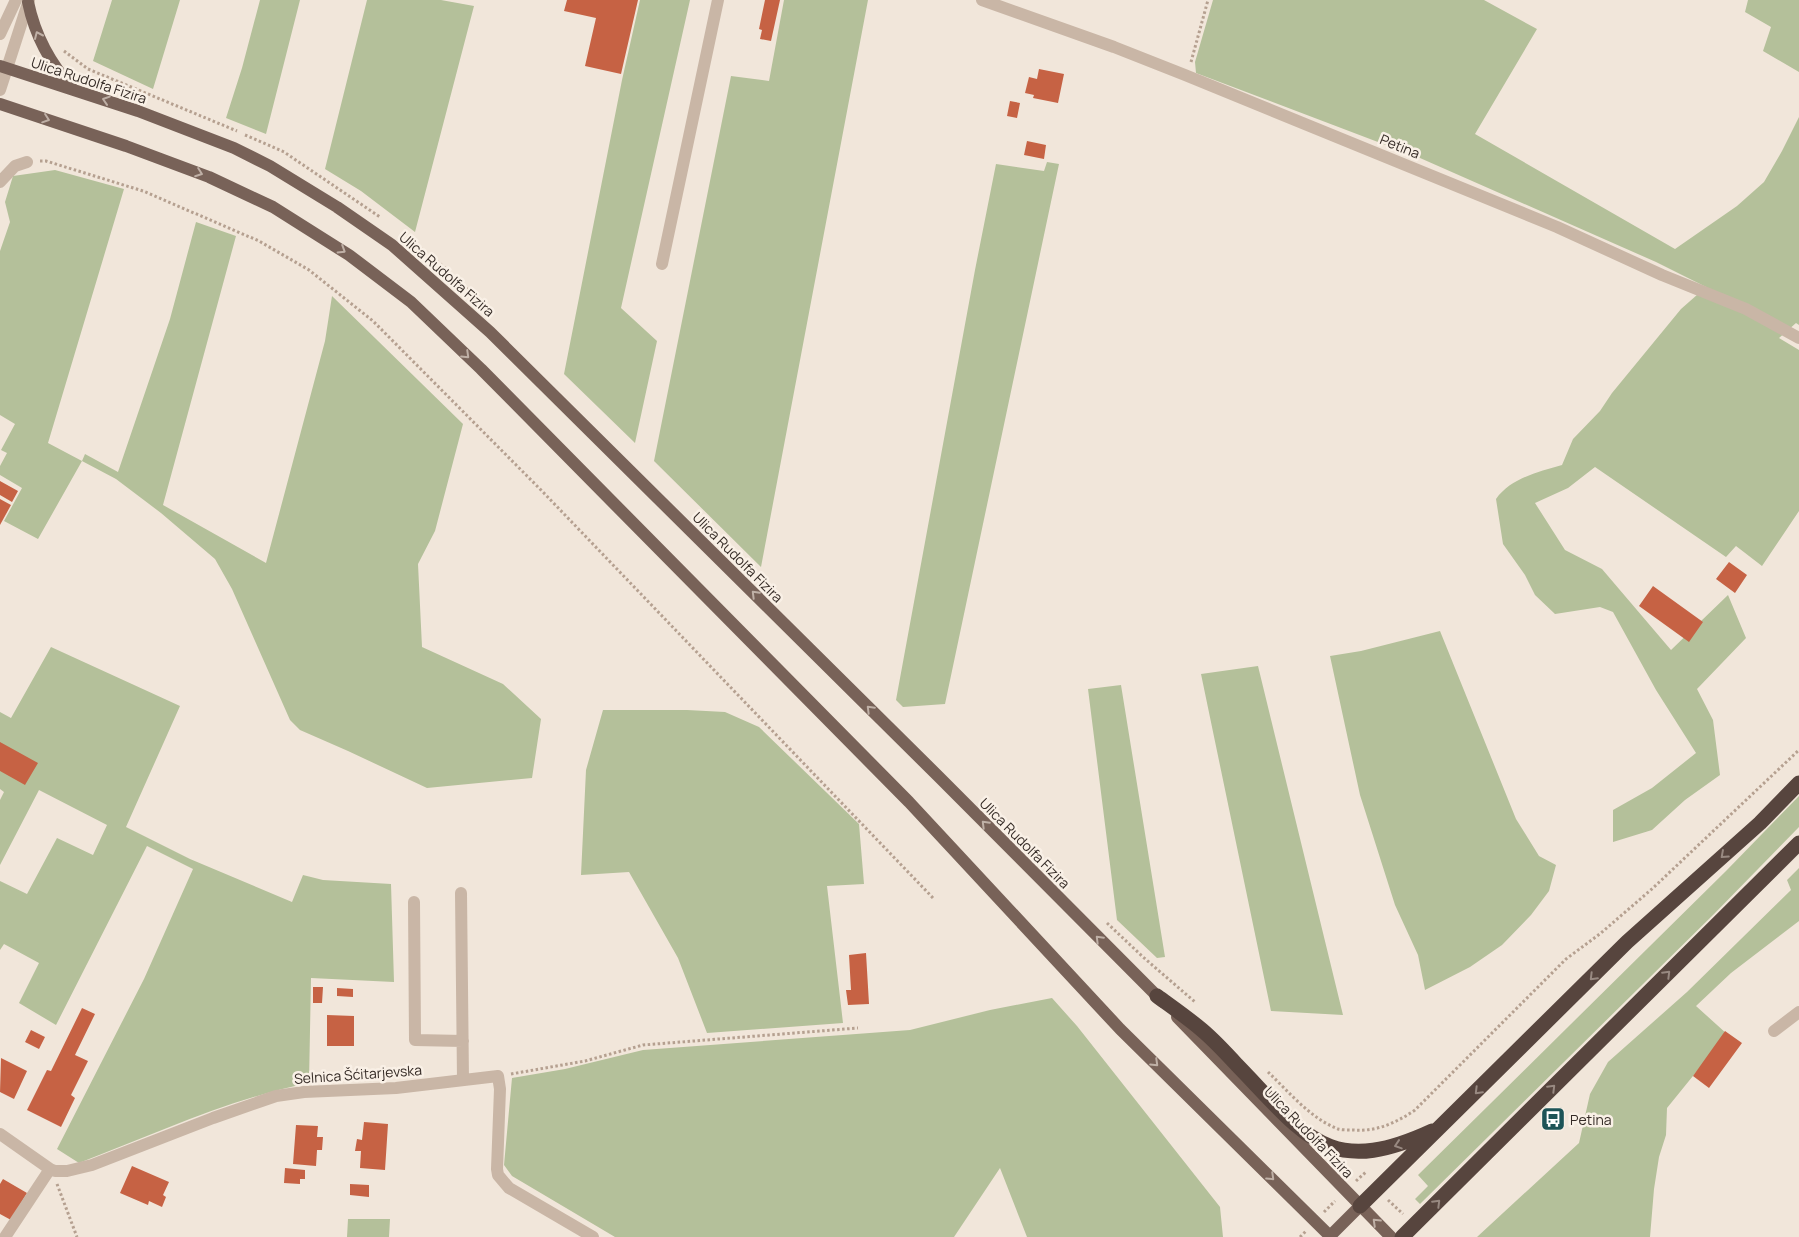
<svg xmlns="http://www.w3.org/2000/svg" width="1799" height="1237" viewBox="0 0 1799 1237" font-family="Manrope,sans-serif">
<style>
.green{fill:#b4c09a}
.building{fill:#c66244}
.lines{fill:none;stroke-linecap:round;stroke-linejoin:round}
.path{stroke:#b5a090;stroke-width:3;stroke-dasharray:2.5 2.5;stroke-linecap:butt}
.minor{stroke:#c9b6a6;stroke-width:12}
.major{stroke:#786258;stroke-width:12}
.highway{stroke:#57453e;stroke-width:15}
.oneway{stroke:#bfb0a6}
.oneway2{stroke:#988981}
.labels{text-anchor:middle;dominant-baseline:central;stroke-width:5;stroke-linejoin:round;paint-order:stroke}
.street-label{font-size:14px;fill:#362c27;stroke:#f9f0e6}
.poi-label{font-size:14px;fill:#362c27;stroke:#f9f0e6;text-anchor:start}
</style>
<rect width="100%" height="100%" fill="#f1e6da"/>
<!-- green -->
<path class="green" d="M112,0H180L153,89L93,61Z
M260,0H300L266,134L226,118L242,68Z
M367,0H441L474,6L415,232L361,191L325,169Z
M640,0H690L621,308L657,341L635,443L564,374L622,80Z
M784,0H868L761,567L654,461L731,76L769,81Z
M1213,0H1484L1537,29L1475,134L1675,249L1737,206L1764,182L1782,151L1799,117V325L1796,323L1779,338L1799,350V511L1762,566L1736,546L1726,557L1595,467L1568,488L1535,503L1565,550L1602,569L1671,650L1728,595L1746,638L1697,689L1713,720L1720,775L1685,800L1652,830L1613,842V810L1652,788L1696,753L1656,690L1613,612L1600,607L1555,614L1535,595L1525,575L1503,544L1496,499C1511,478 1538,472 1562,465L1573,439L1600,411L1612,393L1681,309L1706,287L1656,262L1420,158L1196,73L1195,62Z
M1748,0H1799V72L1763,51L1771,27L1745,12Z
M1047,162L1059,164L945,704L903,707L896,700L975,270L996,164L1044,171Z
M55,170L124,189L48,443L82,461L85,454L118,472L170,319L196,222L236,236L163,505L266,563L325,341L332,296L463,424L435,531L418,564L422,647L503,684L541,719L532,778L427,788L348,751L300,730L290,720L232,589L215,559L161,513L116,479L82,461L38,539L4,521L22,488L0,475V466L7,453L1,450L15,424L0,415V251L10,222L5,202L13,176Z
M1440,631L1516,819L1539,856L1556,865L1549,891L1531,915L1502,945L1470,967L1425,990L1418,955L1395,905L1360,795L1330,656L1361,651Z
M51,647L180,706L126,827L190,859L292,902L303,875L323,880L391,884L394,982L311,978L309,1083C229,1099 155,1134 79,1163L57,1149L144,979L193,869L147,846L56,1025L19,1003L39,963L4,944L0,950V881L27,894L57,838L93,855L107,825L39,790L0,865V800L4,792L0,789V712L11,718Z
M1258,666L1343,1015L1271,1011L1201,674Z
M1121,685L1165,957L1157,958L1117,920L1088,689Z
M603,710H687L725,712L759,727L859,824L864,884L827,886L843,1023L707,1033L678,958L629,872L581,875L586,770Z
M1799,796V827L1714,914L1420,1204L1415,1199L1428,1186L1418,1175L1726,871Z
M1799,868V921L1731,973L1696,1006L1727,1034L1667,1108L1666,1135L1659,1157L1654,1189L1650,1237H1477L1579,1143L1590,1094L1608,1062L1687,992L1791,890L1787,880Z
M1052,998L1077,1026L1220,1207L1223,1237H1027L1000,1168L954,1237H615L512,1176L504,1165L512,1078L565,1069L643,1050L910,1030L990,1010Z
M348,1219H390L389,1237H347Z"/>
<!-- building -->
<path class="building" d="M567,0H638L621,74L585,66L596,18L564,11Z
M765,0H780L771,41L760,39L762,30L759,29Z
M1039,69L1064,74L1058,103L1033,98L1034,95L1025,93L1029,77L1037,79Z
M1010,101L1020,103L1017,118L1007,116Z
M1027,141L1046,145L1044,159L1024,155Z
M0,481L18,491L12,502L0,495Z
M0,499L11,505L0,525Z
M1729,562L1747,575L1735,593L1716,579Z
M1653,586L1703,622L1689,642L1639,606Z
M0,742L38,763L25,785L0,771Z
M866,953L869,1004L848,1005L846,990H851L849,955Z
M313,987H323L322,1003H313Z
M337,988L353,989V997L337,996Z
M82,1008L95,1014L75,1055L88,1061L71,1095L75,1098L61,1127L27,1110L47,1070L51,1071Z
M327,1015L354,1016V1046H327Z
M31,1030L45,1037L39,1049L25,1042Z
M1725,1031L1742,1043L1709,1088L1693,1076Z
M1,1058L27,1071L14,1099L0,1092Z
M364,1122L388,1124L385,1170L360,1168L361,1151H355L357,1139L362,1140Z
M296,1125L318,1126L317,1137H323L322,1150H317L316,1166L293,1164Z
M132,1166L169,1182L163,1195L166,1197L162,1207L149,1201L148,1205L120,1193Z
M285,1168L305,1170V1179H300V1184L284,1183Z
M3,1179L27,1193L11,1220L0,1214V1184Z
M350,1184L369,1185V1197L350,1195Z"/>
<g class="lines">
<!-- path -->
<path class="path" d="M64,51L88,69L237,131
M1191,62L1208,0
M245,135L284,152L380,217
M40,161H46L143,191L259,241L309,270L373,321L541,490L934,899
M409,239L444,267L470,292
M1107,923L1143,957L1195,1002
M1268,1072C1289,1092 1310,1118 1338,1129C1342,1130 1348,1130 1353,1130C1376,1132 1396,1123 1415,1110L1566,959L1601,933L1653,888L1799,750
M511,1074L585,1061L643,1045L858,1028
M1356,1181L1367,1171
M57,1184L77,1237
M1388,1200L1403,1214
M1324,1212L1335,1201
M1300,1237L1306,1231"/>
<!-- minor -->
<path class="minor" d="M982,0L1114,47L1185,75L1557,227L1662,275L1746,309L1799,338
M0,34L16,0
M0,90L29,0
M0,182L15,166L27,162
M662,264L718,0
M461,893L463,1080
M414,902L415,1040L463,1041
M1774,1031L1799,1012
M0,1134L50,1169L55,1171H67L92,1165L213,1118L276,1096L304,1092L396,1088L498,1076L500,1089L497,1169L498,1175L509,1188L593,1237
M5,1237L50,1169"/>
<!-- major -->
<path class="major" d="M28,2C35,36 50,64 74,90
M0,66L138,111L234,148L270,166L337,207L392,245L490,332L939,777L1163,1002
M0,104L126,146L209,177L273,207L349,255L411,302L481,369L909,802L1120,1029L1331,1237
M1177,1017L1391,1237
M1329,1237L1360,1206"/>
<!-- highway -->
<path class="highway" d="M1157,996C1172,1007 1188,1018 1202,1030C1215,1041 1226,1053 1237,1065C1306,1136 1328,1179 1432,1131
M1360,1206L1627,942L1760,823L1799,783
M1402,1237L1799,843"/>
</g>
<!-- one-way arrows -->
<defs><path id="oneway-chevron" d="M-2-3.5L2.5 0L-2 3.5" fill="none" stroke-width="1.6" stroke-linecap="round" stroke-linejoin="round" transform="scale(1.25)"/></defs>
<g class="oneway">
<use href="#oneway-chevron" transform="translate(38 35) rotate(-114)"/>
<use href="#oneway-chevron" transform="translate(106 100) rotate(-162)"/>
<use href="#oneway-chevron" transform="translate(46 119) rotate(19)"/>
<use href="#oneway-chevron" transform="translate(199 173) rotate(20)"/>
<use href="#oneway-chevron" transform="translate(342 250) rotate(32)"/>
<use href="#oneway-chevron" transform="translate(466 355) rotate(44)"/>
<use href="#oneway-chevron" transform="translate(755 594) rotate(-135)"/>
<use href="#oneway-chevron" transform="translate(870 709) rotate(-135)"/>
<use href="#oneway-chevron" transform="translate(985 824) rotate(-135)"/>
<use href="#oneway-chevron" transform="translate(1099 939) rotate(-135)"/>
<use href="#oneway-chevron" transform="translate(1155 1063) rotate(44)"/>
<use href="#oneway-chevron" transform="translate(1271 1177) rotate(44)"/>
<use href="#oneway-chevron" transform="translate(1376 1222) rotate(-136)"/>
</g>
<g class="oneway2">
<use href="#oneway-chevron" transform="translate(1724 855) rotate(138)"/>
<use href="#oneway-chevron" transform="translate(1667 974) rotate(-45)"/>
<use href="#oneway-chevron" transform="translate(1593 977) rotate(135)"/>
<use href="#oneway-chevron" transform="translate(1552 1088) rotate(-45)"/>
<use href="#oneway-chevron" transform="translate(1478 1091) rotate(135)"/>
<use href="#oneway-chevron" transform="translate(1398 1145) rotate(162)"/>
<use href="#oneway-chevron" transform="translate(1437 1203) rotate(-45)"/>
</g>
<!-- icons -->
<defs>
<symbol id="bus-square" viewBox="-11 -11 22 22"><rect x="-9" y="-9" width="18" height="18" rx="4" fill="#1d5457" stroke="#f9f0e6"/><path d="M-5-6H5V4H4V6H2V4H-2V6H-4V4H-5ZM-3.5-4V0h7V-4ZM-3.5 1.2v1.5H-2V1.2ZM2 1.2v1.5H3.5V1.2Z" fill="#fff"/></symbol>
</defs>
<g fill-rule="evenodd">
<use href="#bus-square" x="1539" y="1105" width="28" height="28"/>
</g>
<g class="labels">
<!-- street labels -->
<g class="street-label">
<text transform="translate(89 80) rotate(18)">Ulica Rudolfa Fizira</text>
<text transform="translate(1400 146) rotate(22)">Petina</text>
<text transform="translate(447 274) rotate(41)">Ulica Rudolfa Fizira</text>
<text transform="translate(738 557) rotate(45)">Ulica Rudolfa Fizira</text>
<text transform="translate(1025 843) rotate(45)">Ulica Rudolfa Fizira</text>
<text transform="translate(358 1074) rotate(-4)">Selnica Šćitarjevska</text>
<text transform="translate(1309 1132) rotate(46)">Ulica Rudolfa Fizira</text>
</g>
<!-- poi labels -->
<g class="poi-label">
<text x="1570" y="1119">Petina</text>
</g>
</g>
</svg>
